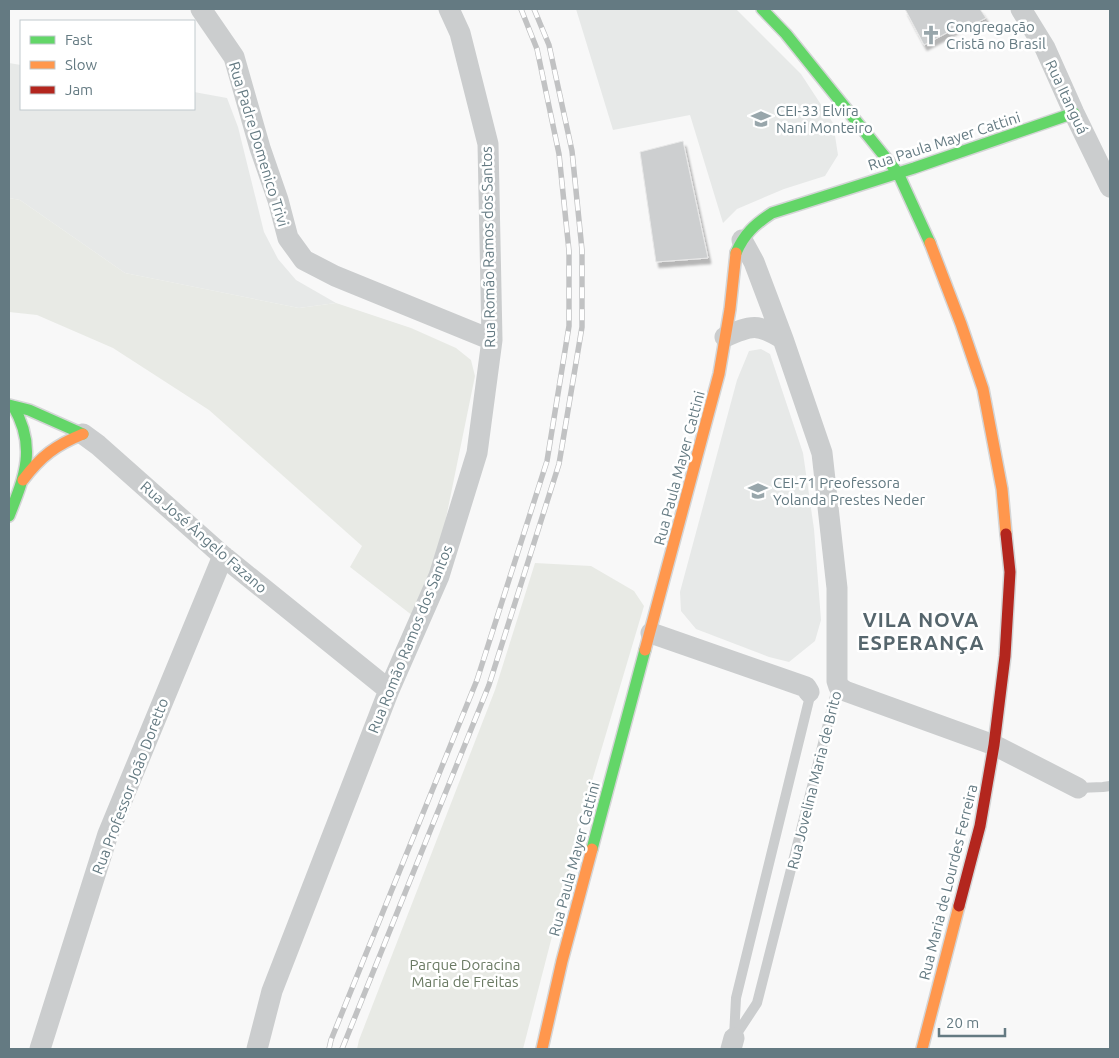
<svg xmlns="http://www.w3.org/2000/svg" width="1119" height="1058" viewBox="0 0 1119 1058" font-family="Ubuntu,sans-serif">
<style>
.built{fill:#e7e9e8}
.green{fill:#e8eae5}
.building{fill:#cdcfd0;stroke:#e8e8e8;filter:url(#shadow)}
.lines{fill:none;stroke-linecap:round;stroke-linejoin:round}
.fast-casing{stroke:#d4d5d6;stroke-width:14}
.slow-casing{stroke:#d4d5d6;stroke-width:14}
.jam-casing{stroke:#d4d5d6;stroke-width:14}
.lane{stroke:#cbcdce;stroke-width:10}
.street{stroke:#cbcdce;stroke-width:21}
.fast{stroke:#63d668;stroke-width:11}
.slow{stroke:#ff974d;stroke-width:11}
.jam{stroke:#b3261e;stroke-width:11}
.rail-casing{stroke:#c1c2c3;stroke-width:5.5}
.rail{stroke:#fff;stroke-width:4;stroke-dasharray:11;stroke-linecap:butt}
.labels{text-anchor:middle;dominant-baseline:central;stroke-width:5;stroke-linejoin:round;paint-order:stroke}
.poi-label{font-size:15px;fill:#647a82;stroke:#fff;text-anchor:start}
.street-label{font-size:15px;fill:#647a82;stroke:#fff}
.park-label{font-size:15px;fill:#6a7a63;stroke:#fff}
.district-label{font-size:20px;font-weight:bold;letter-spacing:1px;fill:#56666d;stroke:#fff}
</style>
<defs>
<filter id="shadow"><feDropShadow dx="3" dy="5.5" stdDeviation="1" flood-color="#0004"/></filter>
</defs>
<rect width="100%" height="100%" fill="#f8f8f8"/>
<!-- built -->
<path class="built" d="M576,9H736L801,74L833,123L838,155L825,176L784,189L737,209L723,223L690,115L613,130Z
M9,63L21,65V109H194V92L227,98L238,127L264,232L278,259L296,280L336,303L299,308L125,273L20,200L9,198Z
M761,349L770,354L803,453L814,529L821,620L815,641L789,662L769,657L696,629L681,611L680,592L737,380L749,351Z"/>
<!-- green -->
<path class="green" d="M9,198L20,200L125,273L299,308L336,303L411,328L456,348L471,360L475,376L444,528L433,572L413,616L350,567L362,546L209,410L113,348L37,315L9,312Z
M535,563L591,566L634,591L644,606L592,781L523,1049H357L359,1040L495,690Z"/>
<!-- building -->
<path class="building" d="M905,9H980L986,18L972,25L969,21L924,45Z
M683,141L708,258L656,262L640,152Z"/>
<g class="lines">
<defs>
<path id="fast" d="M762,9L786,34L898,173L930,243
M736,253C744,234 755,224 772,213L914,168L1074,113
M9,405L29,410L83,434
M9,516C25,476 37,446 13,406
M592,849L645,650"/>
<path id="slow" d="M930,243L961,324L983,389L1002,489L1006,534
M23,480C41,456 56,445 83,434
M645,650L719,374L730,309L736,253
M542,1049L562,961L592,849
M922,1049L959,906"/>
<path id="jam" d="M959,906L980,826L994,745L1005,656L1010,572L1006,534"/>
</defs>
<!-- fast casing -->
<use href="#fast" class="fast-casing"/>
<!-- slow casing -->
<use href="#slow" class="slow-casing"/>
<!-- jam casing -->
<use href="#jam" class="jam-casing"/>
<!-- lane -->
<path class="lane" d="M1078,788L1103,787L1110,786
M734,1037L736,998L810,696L809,692
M734,1038L757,1003L835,696L839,687"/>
<!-- street -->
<path class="street" d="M201,9L234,57L260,148L278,200L288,238L304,260L335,276L492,340
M1021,9L1045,48L1074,113L1110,187
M742,240L754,262L783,339L822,453L837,588V681L839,687L845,691L994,745L1078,788
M725,337C751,325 758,323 783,339
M83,434L98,445L223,556L389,690
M651,633L806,687L809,692
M40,1049L108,834L223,556
M257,1049L272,991L389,690L439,576L477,453L492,340L488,144L460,33L449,9
M731,1049L734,1038"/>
<!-- fast -->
<use href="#fast" class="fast"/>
<!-- slow -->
<use href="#slow" class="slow"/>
<!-- jam -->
<use href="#jam" class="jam"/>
<defs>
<path id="rail" d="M329,1049L331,1040L477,680L547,461L569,326V251L559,154L537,49L521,9
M342,1049L489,685L559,464L582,327V250L572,151L549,45L534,9"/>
</defs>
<!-- rail casing -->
<use href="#rail" class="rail-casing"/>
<!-- rail -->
<use href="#rail" class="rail"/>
</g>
<!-- icons -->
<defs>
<symbol id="church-bare" viewBox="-9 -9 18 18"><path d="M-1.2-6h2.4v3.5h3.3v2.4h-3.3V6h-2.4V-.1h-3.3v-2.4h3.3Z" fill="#98a6ab" stroke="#fff" stroke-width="2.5" paint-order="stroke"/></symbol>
<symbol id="school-bare" viewBox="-9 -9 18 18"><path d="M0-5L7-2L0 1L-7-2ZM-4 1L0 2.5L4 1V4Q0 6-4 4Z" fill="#98a6ab" stroke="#fff" stroke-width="2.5" paint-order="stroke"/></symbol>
</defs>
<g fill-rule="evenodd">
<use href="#church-bare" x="917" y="21" width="28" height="28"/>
<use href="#school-bare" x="747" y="105" width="28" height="28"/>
<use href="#school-bare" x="744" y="477" width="28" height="28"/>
</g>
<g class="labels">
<!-- poi labels -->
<g class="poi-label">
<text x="946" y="26">Congregação<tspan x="946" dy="17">Cristã no Brasil</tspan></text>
<text x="776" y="110">CEI-33 Elvira<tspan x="776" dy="17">Nani Monteiro</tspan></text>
<text x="773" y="482">CEI-71 Preofessora<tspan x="773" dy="17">Yolanda Prestes Neder</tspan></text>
</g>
<!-- street labels -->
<g class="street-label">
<text transform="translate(1067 97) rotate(65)">Rua Itanguá</text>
<text transform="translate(944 141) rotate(-18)">Rua Paula Mayer Cattini</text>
<text transform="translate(259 144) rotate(73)">Rua Padre Domenico Trivi</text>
<text transform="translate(488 247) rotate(-91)">Rua Romão Ramos dos Santos</text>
<text transform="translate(679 468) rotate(-75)">Rua Paula Mayer Cattini</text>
<text transform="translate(204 537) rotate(41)">Rua José Ângelo Fazano</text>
<text transform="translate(410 639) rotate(-68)">Rua Romão Ramos dos Santos</text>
<text transform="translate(814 780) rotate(-76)">Rua Jovelina Maria de Brito</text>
<text transform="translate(130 786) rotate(-69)">Rua Professor João Doretto</text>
<text transform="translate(574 859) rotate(-75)">Rua Paula Mayer Cattini</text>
<text transform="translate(948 882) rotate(-76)">Rua Maria de Lourdes Ferreira</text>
</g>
<!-- park labels -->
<g class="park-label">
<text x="465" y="964">Parque Doracina<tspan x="465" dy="17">Maria de Freitas</tspan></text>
</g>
<!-- district labels -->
<g class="district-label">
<text x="921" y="619">VILA NOVA<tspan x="921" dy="23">ESPERANÇA</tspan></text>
</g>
</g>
<!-- border -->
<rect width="1119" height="1058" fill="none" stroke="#647a82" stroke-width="20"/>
<!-- legend -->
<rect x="20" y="20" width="175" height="90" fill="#ffffff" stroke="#c1cacd"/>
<rect x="30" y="36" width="25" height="8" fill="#63d668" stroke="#c1cacd"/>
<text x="65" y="45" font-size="15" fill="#647a82">Fast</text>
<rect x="30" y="61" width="25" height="8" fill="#ff974d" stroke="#c1cacd"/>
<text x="65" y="70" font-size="15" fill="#647a82">Slow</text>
<rect x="30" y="86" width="25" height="8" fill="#b3261e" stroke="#c1cacd"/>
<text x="65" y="95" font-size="15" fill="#647a82">Jam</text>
<!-- scale -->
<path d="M939 1028v8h66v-8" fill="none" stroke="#647a82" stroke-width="2.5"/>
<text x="946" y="1028" font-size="15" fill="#647a82" stroke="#ffffff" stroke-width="4" paint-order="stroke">20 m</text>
</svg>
